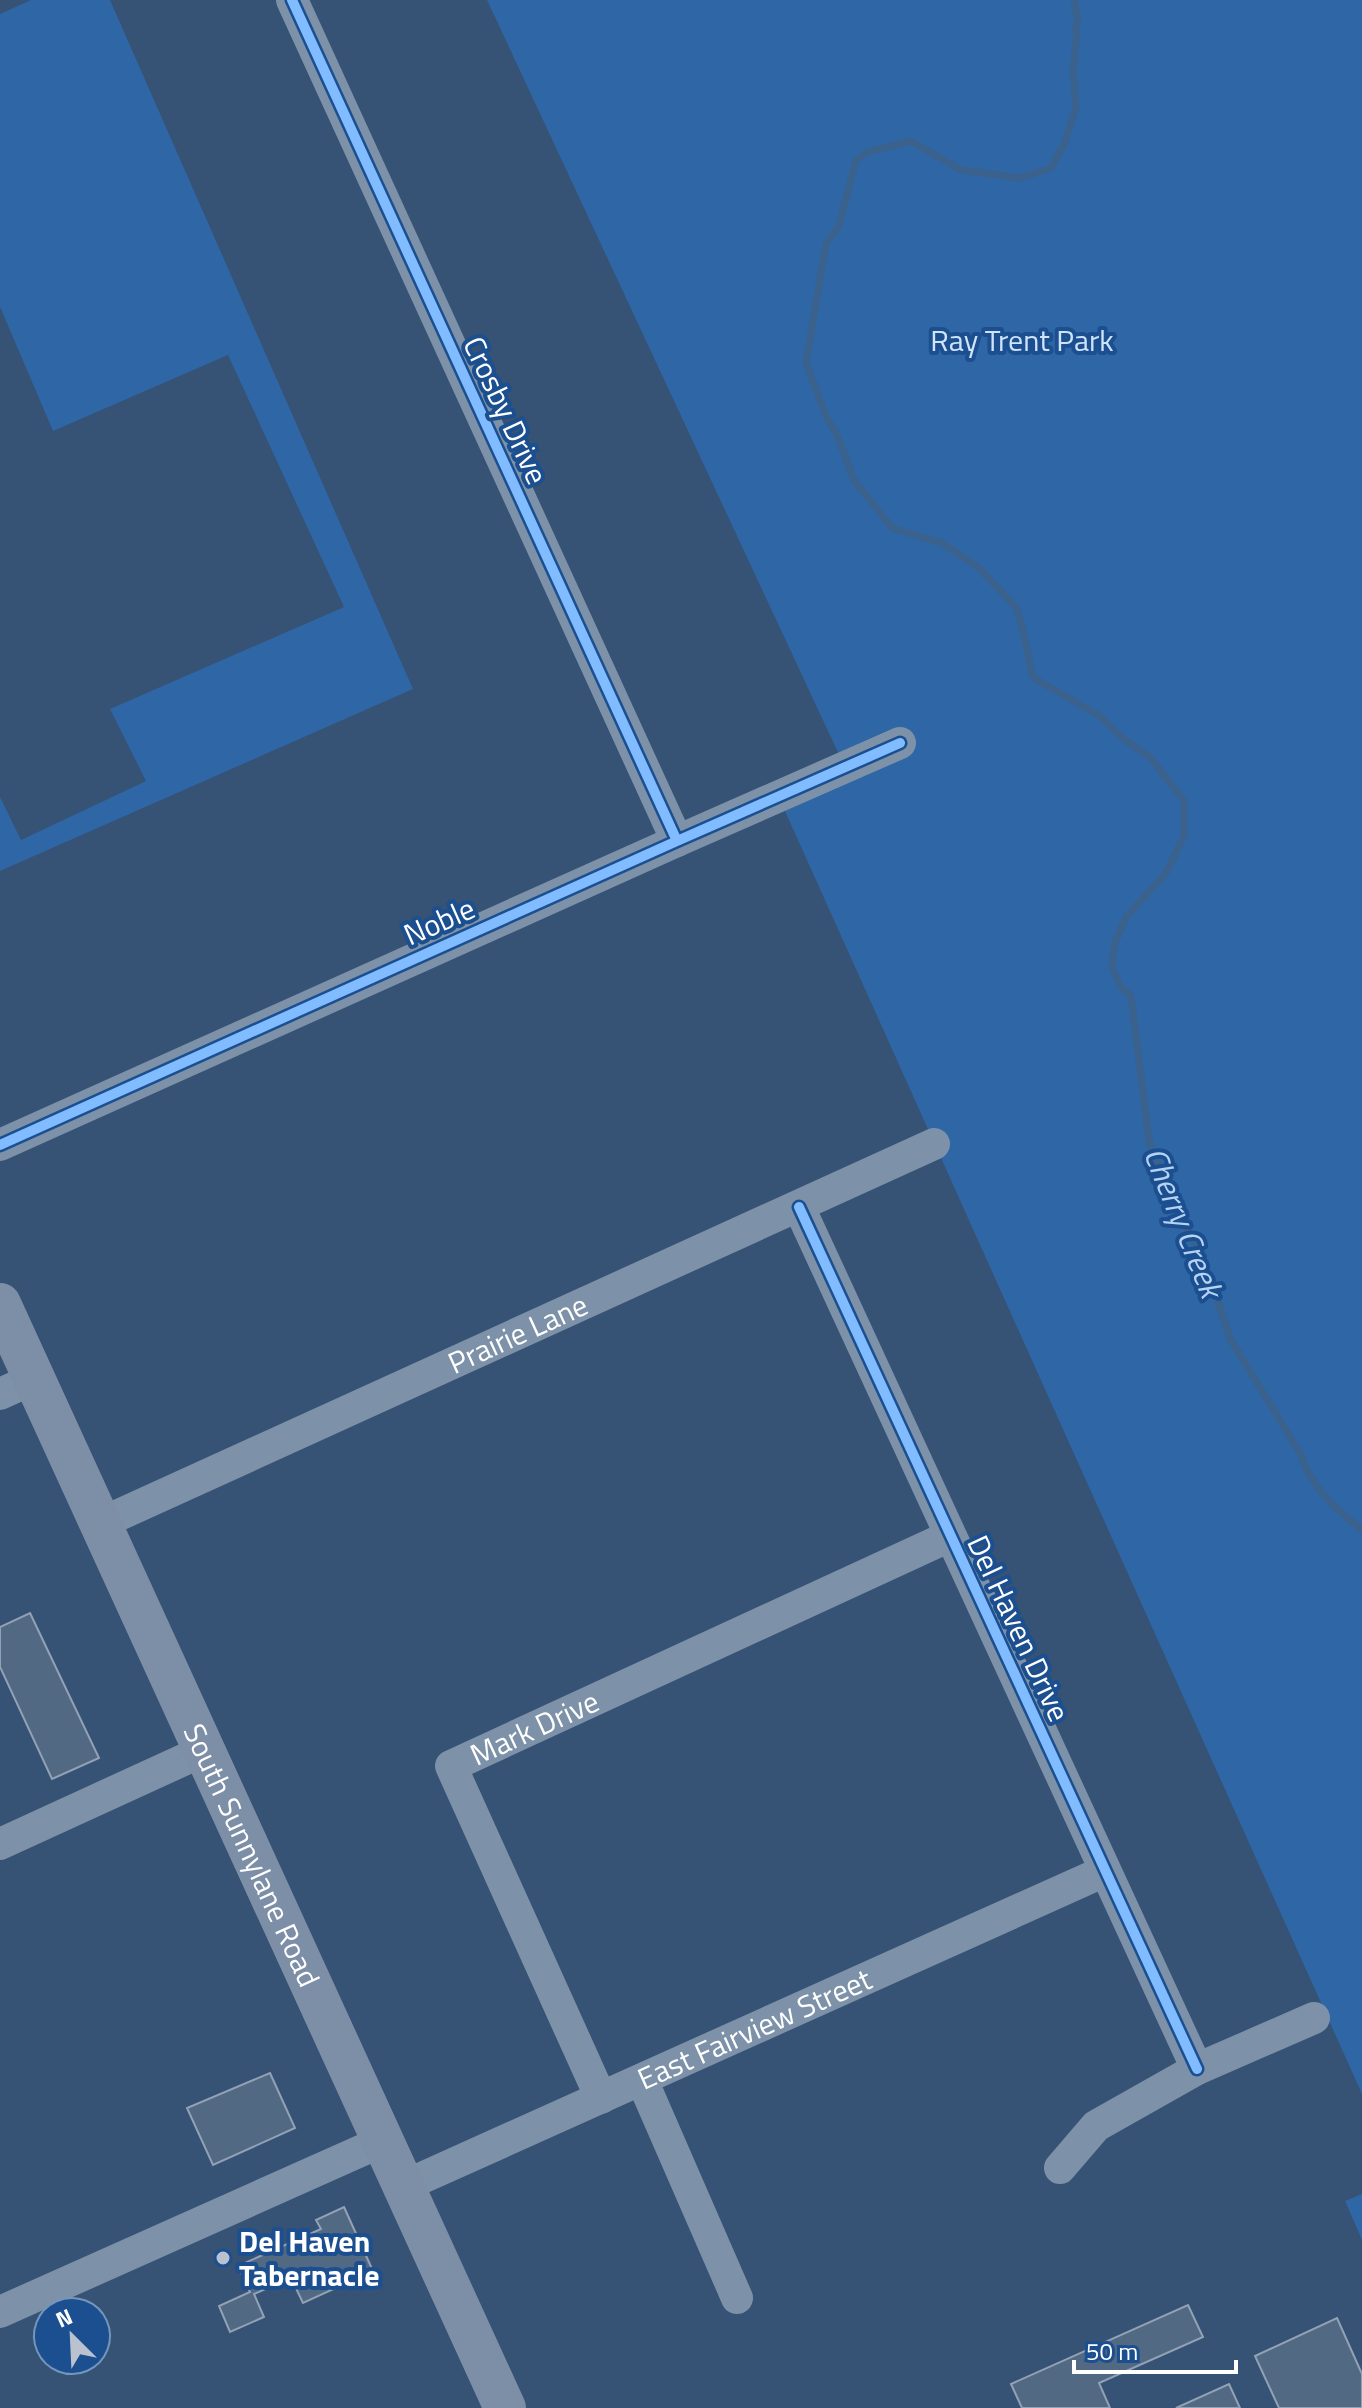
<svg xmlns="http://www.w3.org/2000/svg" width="1362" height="2408" viewBox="0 0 1362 2408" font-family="'Titillium Web',sans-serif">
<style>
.green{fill:#2f66a5}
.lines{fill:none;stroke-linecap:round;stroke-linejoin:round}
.stream{stroke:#3b618d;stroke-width:7}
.building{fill:#526984;stroke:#92a2b6;stroke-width:2}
.minor{stroke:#7d92a8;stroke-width:32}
.major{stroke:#7d8ea7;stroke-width:42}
.cycleway-casing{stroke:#1b4f8f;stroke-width:15}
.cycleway{stroke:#80bcff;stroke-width:10}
.poi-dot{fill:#b9c2ce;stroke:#1b4f8f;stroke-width:3}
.labels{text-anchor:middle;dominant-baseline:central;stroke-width:8;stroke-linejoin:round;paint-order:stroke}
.park-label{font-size:30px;fill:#cfe3fa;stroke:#1b4f8f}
.street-label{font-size:30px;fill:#fff;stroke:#1b4f8f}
.poi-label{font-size:30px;font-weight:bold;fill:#fff;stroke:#1b4f8f;text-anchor:start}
.water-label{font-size:32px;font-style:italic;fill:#b5d3f5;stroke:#1b4f8f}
</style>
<rect width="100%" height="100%" fill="#365274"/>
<!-- green -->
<path class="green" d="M31,0H110L413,689L0,871V797L21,840L146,781L110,709L344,607L228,355L53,431L0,307V14Z
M487,0H1362V2094L784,809L849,776Z
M1362,2194V2240L1345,2201Z"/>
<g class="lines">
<!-- stream -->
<path class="stream" d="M1074,0L1078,19L1075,27L1077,32L1073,72L1076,107L1065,142L1051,168L1020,178L961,170L911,141L868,152L856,160L839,226L826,244L806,363L826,416L837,435L854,480L892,528L942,543L978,567L1015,606L1021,621L1032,674L1037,680L1100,716L1125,740L1150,757L1184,801V836L1166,873L1126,917L1114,945L1112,968L1121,987L1131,996L1149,1141L1182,1223L1201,1252L1231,1340L1301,1455C1309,1485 1338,1511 1362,1530"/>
</g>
<!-- building -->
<path class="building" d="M30,1613L99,1758L52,1779L0,1667V1627Z
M270,2073L295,2128L213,2165L187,2108Z
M344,2207L373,2271L303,2303L291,2278L254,2294L264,2317L230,2332L219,2306L250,2292L238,2266L321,2229L316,2220Z
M1188,2305L1203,2337L1099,2383L1110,2408H1022L1011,2384Z
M1337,2318L1362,2374V2408H1279L1255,2356Z
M1229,2384L1240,2408H1176Z"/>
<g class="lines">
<!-- minor -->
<g class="minor">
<path d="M292,0L677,841"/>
<path d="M0,1145L677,841L900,743"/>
<path d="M799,1207L1197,2069"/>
<path d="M0,1394L33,1379"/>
<path id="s1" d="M99,1524L934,1144"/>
<path d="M0,1844L203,1751"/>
<path d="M642,2080L737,2298"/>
<path id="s2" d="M601,2098L451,1766L950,1536"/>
<path d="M1060,2168L1096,2126L1197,2069L1314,2018"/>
<path id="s3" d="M404,2186L1105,1871"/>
<path d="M0,2312L383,2141"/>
</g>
<!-- major -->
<path class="major" id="s4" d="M0,1304L505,2408"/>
<defs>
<path id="cycleway" d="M292,0L677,841
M0,1145L677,841L900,743
M799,1207L1197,2069"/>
</defs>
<!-- cycleway casing -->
<use href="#cycleway" class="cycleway-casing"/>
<!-- cycleway -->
<use href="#cycleway" class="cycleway"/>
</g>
<!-- markers -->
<circle class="poi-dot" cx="223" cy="2258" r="8"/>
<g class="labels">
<!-- park labels -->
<g class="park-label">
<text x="1022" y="340">Ray Trent Park</text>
</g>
<!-- street labels -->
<g class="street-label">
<text transform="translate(506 410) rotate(65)">Crosby Drive</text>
<text transform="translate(439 921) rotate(-24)">Noble</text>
<text stroke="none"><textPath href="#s1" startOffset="460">Prairie Lane</textPath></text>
<text transform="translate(1019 1628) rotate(65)">Del Haven Drive</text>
<text stroke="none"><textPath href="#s2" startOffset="456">Mark Drive</textPath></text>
<text stroke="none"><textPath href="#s4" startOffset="606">South Sunnylane Road</textPath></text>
<text stroke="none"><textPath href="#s3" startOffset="384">East Fairview Street</textPath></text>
</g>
<!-- poi labels -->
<g class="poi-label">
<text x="239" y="2241">Del Haven<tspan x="239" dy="34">Tabernacle</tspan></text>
</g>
<!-- water labels -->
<g class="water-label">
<text transform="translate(1184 1222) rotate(68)">Cherry Creek</text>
</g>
</g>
<!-- north arrow -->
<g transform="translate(72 2336) rotate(336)"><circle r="38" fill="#1b4f8f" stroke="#7695bc" stroke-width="2"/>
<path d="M0-6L14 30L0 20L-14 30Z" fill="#b9c2ce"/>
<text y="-12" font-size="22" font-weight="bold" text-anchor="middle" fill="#ffffff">N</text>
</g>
<!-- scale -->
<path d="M1074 2360v12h162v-12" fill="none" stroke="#ffffff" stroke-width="4"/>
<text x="1086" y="2360" font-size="24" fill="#ffffff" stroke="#1b4f8f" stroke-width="6" paint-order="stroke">50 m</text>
</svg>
